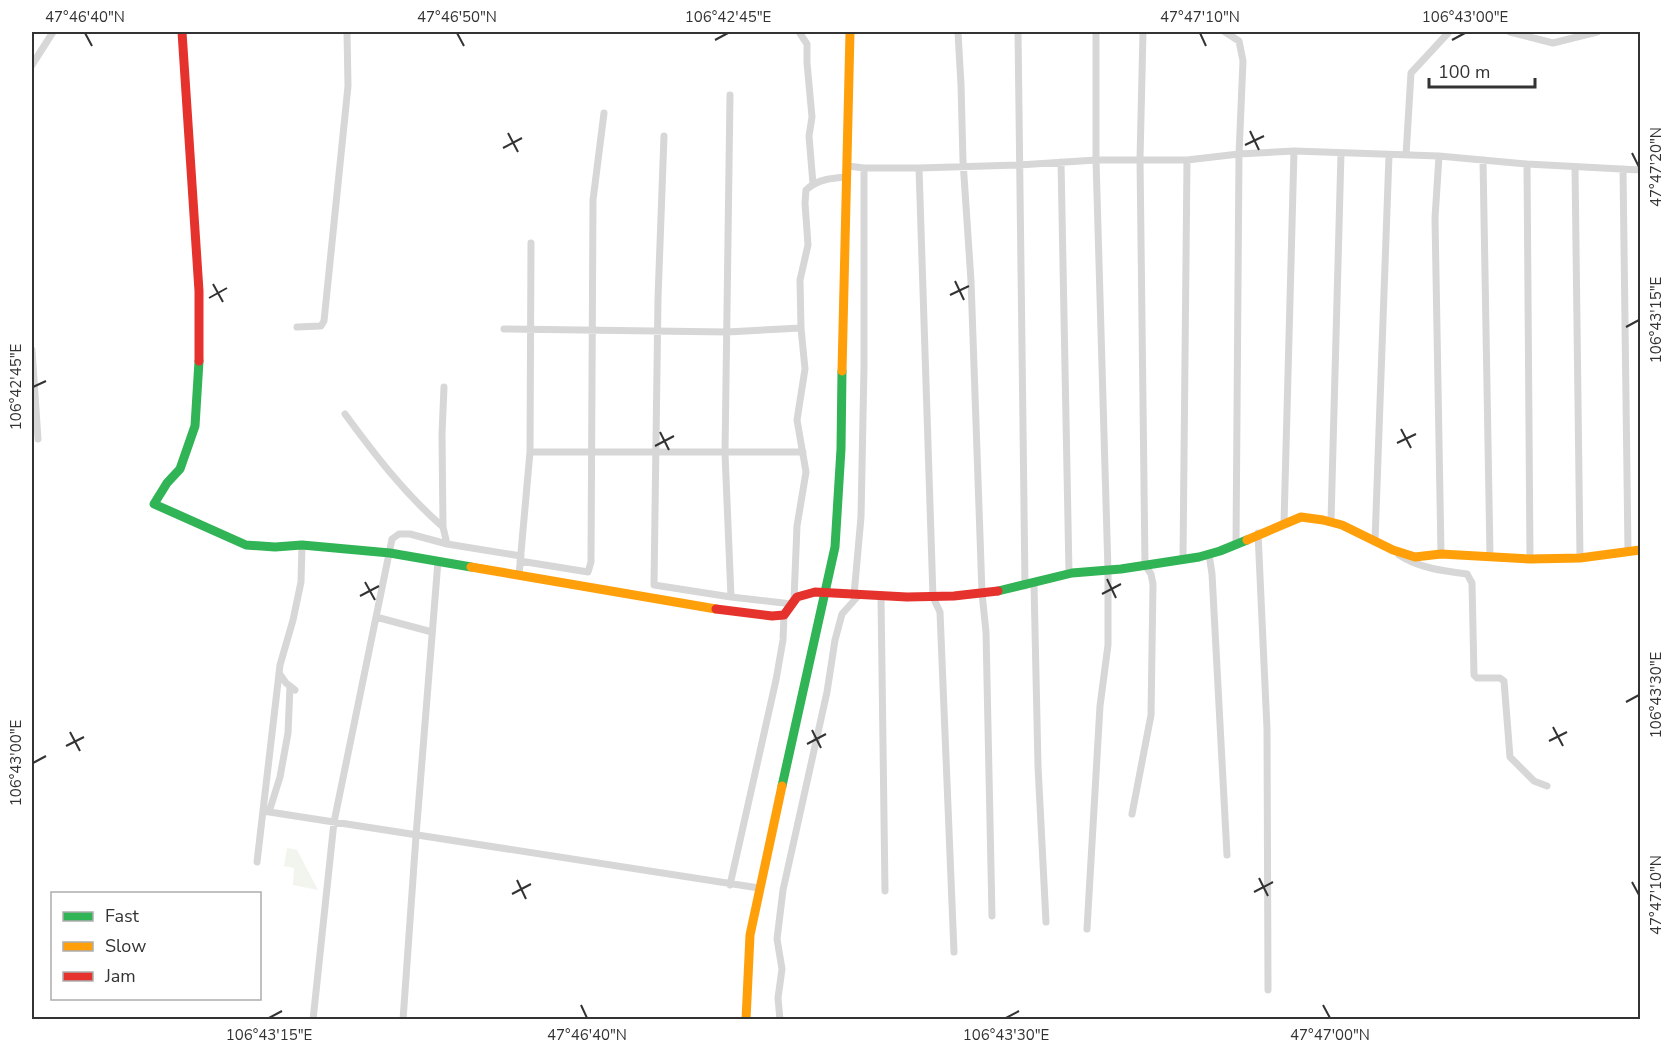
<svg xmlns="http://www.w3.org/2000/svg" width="1672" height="1051" viewBox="0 0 1672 1051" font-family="'Nunito Sans',sans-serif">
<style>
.green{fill:#f1f5ed}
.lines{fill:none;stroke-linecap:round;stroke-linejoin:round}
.street{stroke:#d7d7d7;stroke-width:7}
.fast{stroke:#30b455;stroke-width:9}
.slow{stroke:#ff9f0a;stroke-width:9}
.jam{stroke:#e5322d;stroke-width:9}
.ticks{fill:none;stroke:#333;stroke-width:2}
.neatline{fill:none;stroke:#333;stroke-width:2}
.ticks-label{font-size:15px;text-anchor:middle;fill:#333}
</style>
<rect width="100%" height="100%" fill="#fff"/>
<!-- green -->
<path class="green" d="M287,848L297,850L318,890L293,885L294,868L284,866Z"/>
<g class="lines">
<!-- street -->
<path class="street" d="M799,32L807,44V63L812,117L809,136L813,184
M958,32L961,85L963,161L971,281L982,593L986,632L992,916
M1018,32L1025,586
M1225,32L1239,41L1243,61L1239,154L1236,545
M1510,32L1553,43L1597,32
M32,65L53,32
M730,95L725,453L731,597
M664,136L658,298L654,585L731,597L792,604
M1406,155L1411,73L1449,32
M1439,156L1435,218L1441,554
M1483,160L1490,556
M1061,162L1069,573
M1527,164L1530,559
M848,166L864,168H919L1019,165L1096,160H1187L1239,154L1294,151L1439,156L1527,164L1640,170
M1575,167L1580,558
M919,168L933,597L940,612L954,952
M1623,169L1628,552
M297,327L321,326L324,321L348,86L347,32
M504,329L727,332L801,328
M32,350L38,439
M444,387L442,434L443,527L447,544L521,556
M345,414C375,455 405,494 443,527
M530,452H803
M1331,521L1341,153
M1284,523L1294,151
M1258,533L1267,729L1268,990
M1375,541L1389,155
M1209,554L1212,574L1227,855
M1399,555C1419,568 1443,571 1467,574L1472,583L1474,675L1477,678H1500L1504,681L1510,757L1534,781L1547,786
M1183,558L1187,160
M520,561L588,572L591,562L593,200L604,113
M519,575L530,452L531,243
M1034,584L1038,766L1046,922
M854,595L861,517L864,367V168
M881,597L885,891
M794,599L797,526L806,472L797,420L805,369L801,328L800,280L808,245L805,203L806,190C818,179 832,178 847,177
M376,617L432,632
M279,673L286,683L295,690
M263,811L759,888
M269,812L280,777L288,733L290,686
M1132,814L1151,715L1153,584L1151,574L1145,565L1140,159L1143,32
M257,862L280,665L293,620L301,582L302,545
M730,885L776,680L783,640L784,615
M1087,929L1100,706L1108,645V571L1096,160V32
M313,1020L334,822L392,539L399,534H410L447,544
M403,1020L416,836L438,561
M780,1020L778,998L782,969L777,939L783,890L827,692L835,640L842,614L859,595"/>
<!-- fast -->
<path class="fast" d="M199,361L195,426L180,469L167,483L154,504L246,545L275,547L302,545L390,553L471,567
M998,591L1072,573L1121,569L1199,557L1220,551L1247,540
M782,786L835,547L841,449L842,371"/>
<!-- slow -->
<path class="slow" d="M842,371L850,32
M1247,540L1301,517L1323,520L1342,525L1393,550L1415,557L1441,554L1530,559L1580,558L1640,550
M471,567L716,609
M746,1020L750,935L782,786"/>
<!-- jam -->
<path class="jam" d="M182,32L199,291V361
M716,609L772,616L784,615L797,597L815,592L907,597L954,596L998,591"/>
</g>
<!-- ticks -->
<path class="ticks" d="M85,33L92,46M457,33L464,46M1200,33L1206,46M715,40L728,33M1452,40L1465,33M1250,131L1259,150M508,133L518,152M1245,145L1264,136M503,148L522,138M1632,153L1639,167M955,281L964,300M213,284L223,302M950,295L969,286M209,298L227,288M1626,327L1639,320M33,387L46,381M1401,429L1411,448M660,432L669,450M1397,443L1416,434M655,446L674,436M1107,579L1116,598M365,582L375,600M1102,594L1121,584M360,596L379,586M1626,702L1639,695M1553,727L1563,746M812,730L821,748M70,732L80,751M1549,741L1567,732M807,744L826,734M66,746L84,737M33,763L46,756M1259,878L1268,896M517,880L526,899M1632,882L1639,895M1254,892L1273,882M512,894L531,884M581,1005L587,1018M1323,1005L1330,1018M269,1018L282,1011M1006,1018L1019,1011"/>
<!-- border -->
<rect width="1672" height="1051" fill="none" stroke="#ffffff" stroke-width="66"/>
<!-- legend -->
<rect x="51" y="892" width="210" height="108" fill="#ffffff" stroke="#adadad" stroke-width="1.5"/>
<rect x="63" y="912" width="30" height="9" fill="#30b455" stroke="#adadad" stroke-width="1.5"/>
<text x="105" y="922" font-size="18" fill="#333333">Fast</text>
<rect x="63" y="942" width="30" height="9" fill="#ff9f0a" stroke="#adadad" stroke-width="1.5"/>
<text x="105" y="952" font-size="18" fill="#333333">Slow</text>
<rect x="63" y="972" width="30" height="9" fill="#e5322d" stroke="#adadad" stroke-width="1.5"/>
<text x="105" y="982" font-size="18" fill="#333333">Jam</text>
<!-- scale -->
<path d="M1429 78v9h106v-9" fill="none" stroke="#333333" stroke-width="3"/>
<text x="1438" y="78" font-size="18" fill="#333333" stroke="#ffffff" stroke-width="4.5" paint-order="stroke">100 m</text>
<rect x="33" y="33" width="1606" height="985" class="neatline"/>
<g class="ticks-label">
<text x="85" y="22">47°46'40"N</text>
<text x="457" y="22">47°46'50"N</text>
<text x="728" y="22">106°42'45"E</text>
<text x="1200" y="22">47°47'10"N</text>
<text x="1465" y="22">106°43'00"E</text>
<text transform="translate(1656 167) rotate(-90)" y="5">47°47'20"N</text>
<text transform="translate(1656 320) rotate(-90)" y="5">106°43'15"E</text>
<text transform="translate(16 387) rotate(-90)" y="5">106°42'45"E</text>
<text transform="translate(1656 695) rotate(-90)" y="5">106°43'30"E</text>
<text transform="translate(16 763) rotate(-90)" y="5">106°43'00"E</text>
<text transform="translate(1656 895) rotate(-90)" y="5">47°47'10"N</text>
<text x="269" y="1040">106°43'15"E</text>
<text x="587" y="1040">47°46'40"N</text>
<text x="1006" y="1040">106°43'30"E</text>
<text x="1330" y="1040">47°47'00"N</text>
</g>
</svg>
